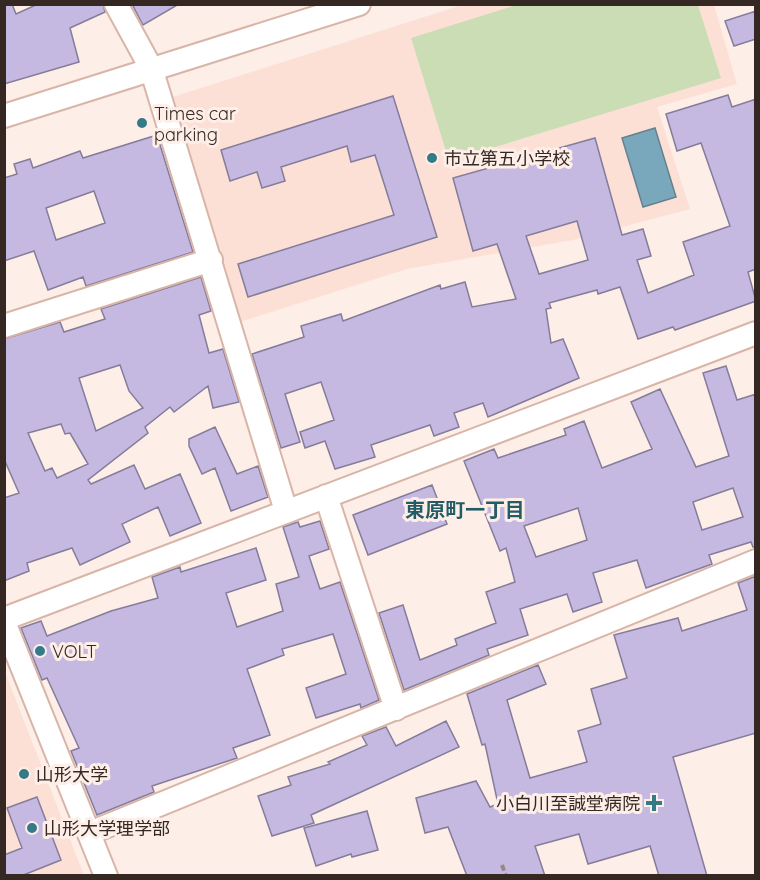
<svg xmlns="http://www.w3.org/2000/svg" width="760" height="880" viewBox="0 0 760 880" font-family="Quicksand,'Noto Sans JP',sans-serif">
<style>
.built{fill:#fce0d6}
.green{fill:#cbddb4}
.water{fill:#79a8bc;stroke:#65818e;stroke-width:1.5}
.building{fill:#c5b9e2;stroke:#857c9a;stroke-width:1.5;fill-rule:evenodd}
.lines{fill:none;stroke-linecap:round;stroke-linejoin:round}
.minor-casing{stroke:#d9b5a8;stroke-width:26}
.path{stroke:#968882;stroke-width:4;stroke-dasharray:6 3;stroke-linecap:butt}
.minor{stroke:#fff;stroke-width:22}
.poi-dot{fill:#347a87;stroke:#fdeee8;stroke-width:2}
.labels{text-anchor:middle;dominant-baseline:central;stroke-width:6;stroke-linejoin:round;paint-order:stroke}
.poi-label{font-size:18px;fill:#352722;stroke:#fdeee8;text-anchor:start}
.neighbourhood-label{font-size:20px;font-weight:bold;fill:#245c66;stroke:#fdeee8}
</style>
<rect width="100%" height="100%" fill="#fdeee8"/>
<!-- built -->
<path class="built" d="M465,4L714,5L737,84L657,107L690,209L573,240L407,269L240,322L173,97Z
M5,672L84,875H5Z"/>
<!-- green -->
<path class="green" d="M520,4L698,5L721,78L449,161L411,38Z"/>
<!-- water -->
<path class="water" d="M655,128L676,197L643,207L622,138Z"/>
<!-- building -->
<path class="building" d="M4,4H12L16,14L38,4H103L105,12L70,28L79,62L4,84Z
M132,4H179L143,25Z
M756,11V39L734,46L725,21Z
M728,95L732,107L756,99V269L748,272L756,301L675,330L673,327L638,339L620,287L598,294L597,290L549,303L551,308L546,309L551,343L563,339L579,378L488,417L483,403L454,413L459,427L434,436L430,425L371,445L375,457L335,469L325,441L305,448L300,432L334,420L321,382L285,394L300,442L281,448L252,354L304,337L301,326L341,314L343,321L440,285L441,289L465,282L472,307L516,299L497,244L473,251L453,178L595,138L622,235L643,229L651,256L637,260L648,293L694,275L683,242L730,226L701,143L677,151L666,114ZM577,221L588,260L539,274L526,236Z
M393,96L437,237L248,297L238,264L394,215L375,155L351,162L347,146L281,167L285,181L262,188L257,172L230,181L221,150Z
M157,135L193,252L86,286L83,277L48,290L34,251L4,261V178L17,174L14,164L30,159L33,168L80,151L83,158ZM94,191L105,223L56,240L46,208Z
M201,277L211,311L199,315L209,353L223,349L239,402L213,408L208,386L174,412L170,407L145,427L148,433L88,480L91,484L134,465L145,489L180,474L201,523L170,536L158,507L122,524L130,542L80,565L72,548L27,563L29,571L4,581V498L19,493L4,459V339L60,322L64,332L105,319L101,309ZM120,365L129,391L143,408L96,431L79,378ZM61,424L65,434L70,433L88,464L57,478L52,468L45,471L28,433Z
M726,366L737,400L756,394V547H753L751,542L709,555L712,564L646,588L637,560L593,573L602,602L573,612L567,594L520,609L528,635L487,649L489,655L404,690L379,613L403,605L420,660L457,645L455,639L496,623L486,592L515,582L506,548L500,551L464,461L494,449L498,458L566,435L564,429L584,421L602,468L652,449L631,402L660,389L696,467L729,456L703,373ZM733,488L743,517L702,530L693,502ZM578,508L587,540L536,557L524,526Z
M215,427L237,474L258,466L268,497L231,511L215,468L202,474L189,446V439Z
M432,485L447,524L368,555L353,515Z
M320,521L329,549L309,556L320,589L340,582L379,700L361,708L360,704L316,718L306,688L346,674L333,634L282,649L284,655L247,669L270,735L233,748L237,758L152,786L154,792L97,815L71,751L79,748L47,678L42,680L21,628L41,621L47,636L111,611L158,598L152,577L180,567L181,572L256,548L266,580L226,593L237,627L283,611L276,584L299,577L283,527L298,522L300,527Z
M756,576V733L673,757L707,876H659L650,846L588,864L579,834L535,846L545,876H467L448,827L425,833L416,798L476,781L490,807L498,804L485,744L482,745L467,694L538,665L546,684L507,700L530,778L587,762L578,731L601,724L591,689L627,678L614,635L678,618L682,631L747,610L738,583Z
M446,721L459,747L311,815L314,823L272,836L258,796L291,785L288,777L330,764L328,762L367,745L362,736L386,727L396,746Z
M37,797L61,860L21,876H4V855L22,848L7,808Z
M367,811L378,850L352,857L351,854L316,866L304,828Z"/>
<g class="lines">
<defs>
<path id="minor" d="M116,4L151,68L286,511
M4,116L359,4
M4,326L211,260
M326,496L396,709
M4,619L756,333
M4,622L106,876
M90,833L756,561"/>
</defs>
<!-- minor casing -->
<use href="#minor" class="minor-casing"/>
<!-- path -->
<path class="path" d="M502,865L506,876"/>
<!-- minor -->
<use href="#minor" class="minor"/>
</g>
<!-- markers -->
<g class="poi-dot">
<circle cx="142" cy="123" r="6"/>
<circle cx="432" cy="158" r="6"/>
<circle cx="40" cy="651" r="6"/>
<circle cx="24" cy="774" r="6"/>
<path d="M651 794h6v6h6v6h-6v6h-6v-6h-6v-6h6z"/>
<circle cx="32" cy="828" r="6"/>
</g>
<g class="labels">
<!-- poi labels -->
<g class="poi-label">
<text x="154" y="113">Times car<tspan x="154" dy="21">parking</tspan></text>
<text x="444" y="158">市立第五小学校</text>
<text x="52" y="651">VOLT</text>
<text x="36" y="774">山形大学</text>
<text x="640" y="803" text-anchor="end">小白川至誠堂病院</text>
<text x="44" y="828">山形大学理学部</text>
</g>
<!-- neighbourhood labels -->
<g class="neighbourhood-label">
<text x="465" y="509">東原町一丁目</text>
</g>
</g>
<!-- border -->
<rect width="760" height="880" fill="none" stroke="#352722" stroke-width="12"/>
</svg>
